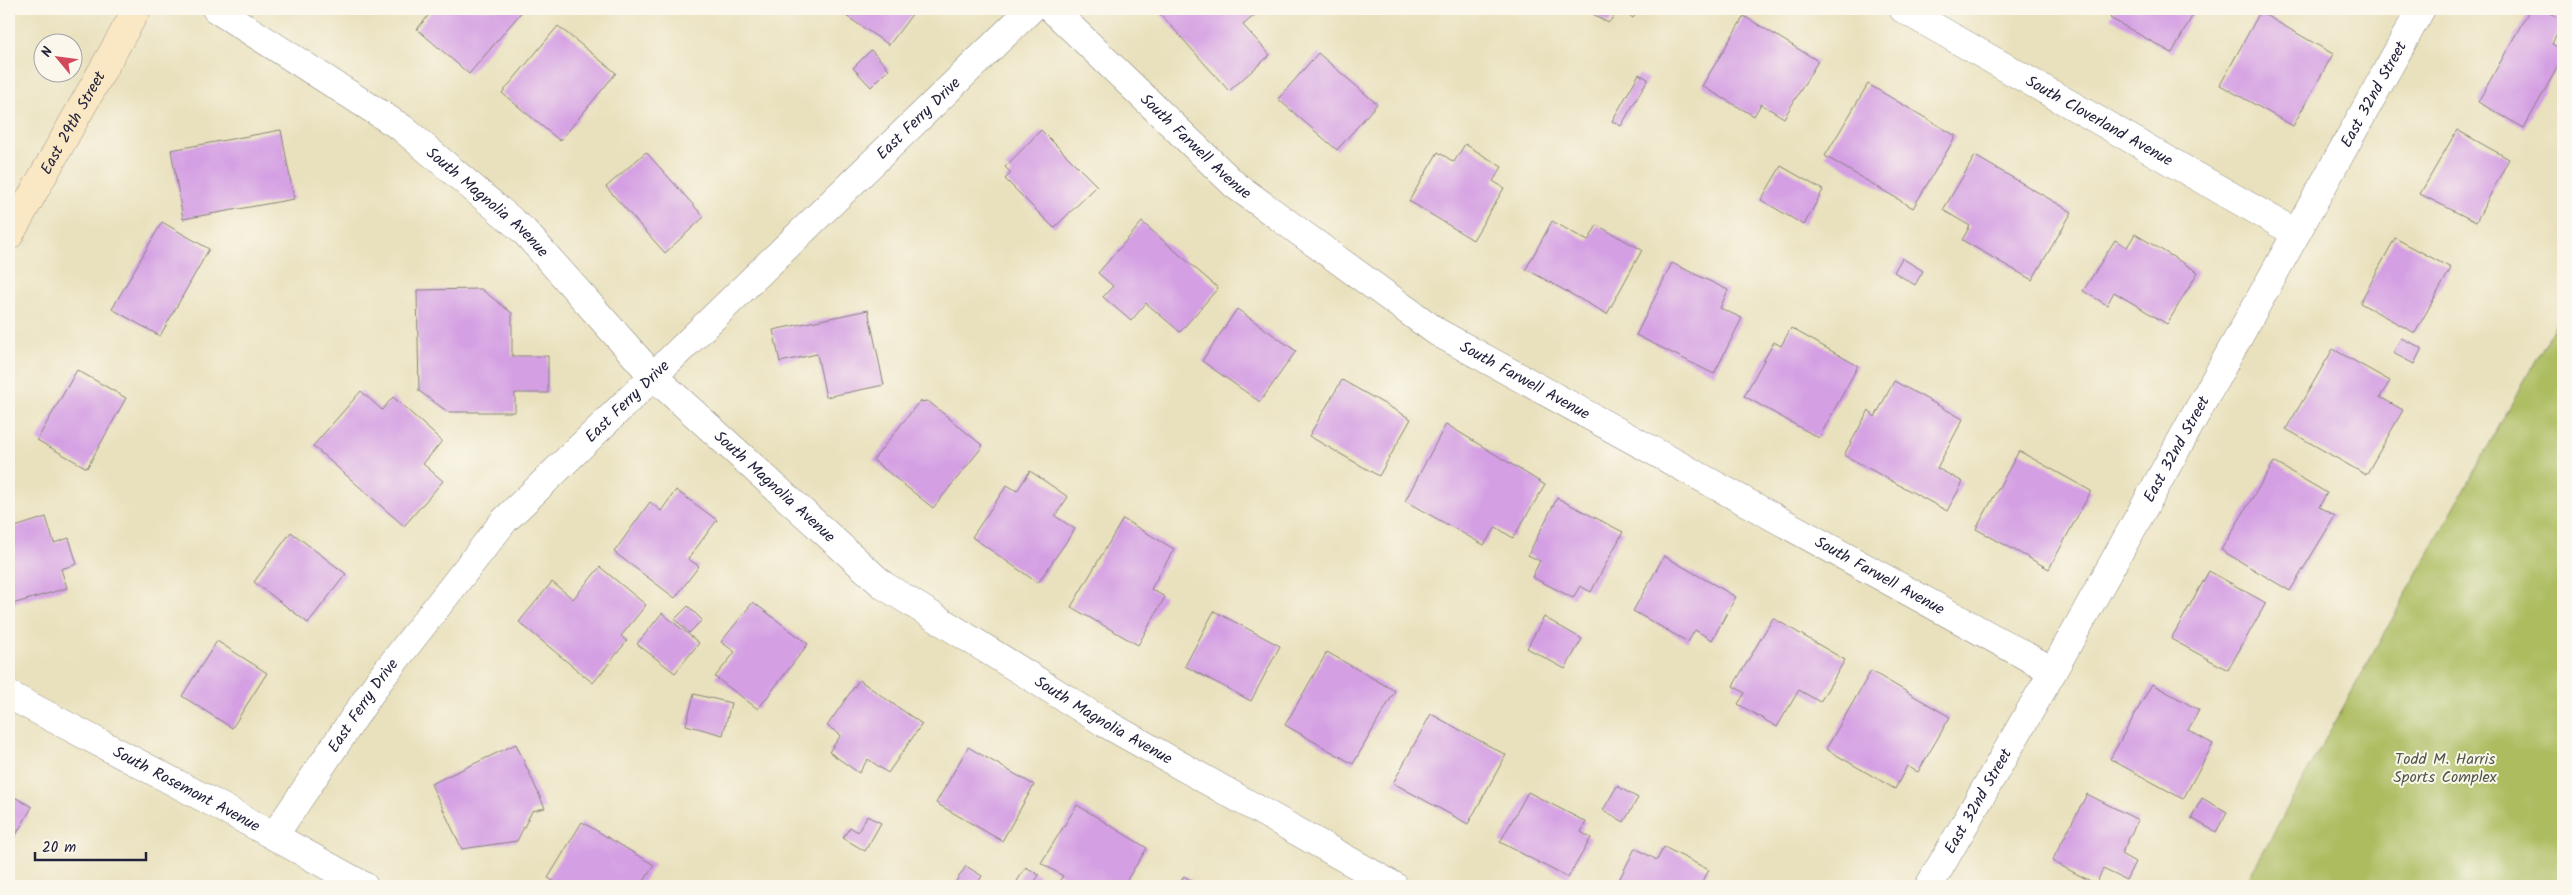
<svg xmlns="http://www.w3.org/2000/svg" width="2572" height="895" viewBox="0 0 2572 895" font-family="Kalam,sans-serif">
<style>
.green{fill:#acbc5f;stroke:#676f4d}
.building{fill:#d49fe3}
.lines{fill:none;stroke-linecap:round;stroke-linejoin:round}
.street-casing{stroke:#86827c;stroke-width:29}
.secondary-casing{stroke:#86827c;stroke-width:29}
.street{stroke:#fff;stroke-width:28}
.secondary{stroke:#fae7c3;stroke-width:28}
.labels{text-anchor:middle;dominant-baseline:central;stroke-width:4;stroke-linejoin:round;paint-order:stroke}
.street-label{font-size:16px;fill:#22223b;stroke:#fbf7ec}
.park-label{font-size:16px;fill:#525848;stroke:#fbf7ec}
</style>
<rect width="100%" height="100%" fill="#fbf7ec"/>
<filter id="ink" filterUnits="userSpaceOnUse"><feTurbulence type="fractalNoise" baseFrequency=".02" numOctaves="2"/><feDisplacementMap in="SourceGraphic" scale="10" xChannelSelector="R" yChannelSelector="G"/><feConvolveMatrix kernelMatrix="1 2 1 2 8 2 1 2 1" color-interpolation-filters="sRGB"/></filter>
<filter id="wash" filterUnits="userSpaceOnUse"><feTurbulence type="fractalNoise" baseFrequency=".0096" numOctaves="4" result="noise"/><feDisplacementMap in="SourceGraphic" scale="20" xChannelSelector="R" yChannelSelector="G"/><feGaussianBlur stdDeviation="1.12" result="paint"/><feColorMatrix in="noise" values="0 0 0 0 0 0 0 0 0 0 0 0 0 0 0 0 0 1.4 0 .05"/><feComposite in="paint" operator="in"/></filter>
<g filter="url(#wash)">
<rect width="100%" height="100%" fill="#e9e1bd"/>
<!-- green -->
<path class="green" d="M2563,311V886H2244Z"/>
<g id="blocks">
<!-- building -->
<path class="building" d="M434,9H524L469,74L417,29Z
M836,9H916L889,45Z
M1156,9H1262L1243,25L1270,55L1229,91Z
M1585,9H1621L1608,23Z
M1621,9H1639L1633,18Z
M2115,9H2196L2172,53L2110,18Z
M2530,9H2543L2563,20L2552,44L2563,50V57L2524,128L2478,102Z
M2260,12L2333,54L2293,126L2220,85Z
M1744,16L1818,61L1784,118L1761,104L1754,116L1702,86Z
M558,26L616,73L560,141L502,93Z
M871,50L889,69L871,87L853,68Z
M1318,53L1377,104L1337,150L1278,99Z
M1639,74L1648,79L1621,126L1612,121Z
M1868,84L1956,136L1913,208L1825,156Z
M281,130L294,199L183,219L171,150Z
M1041,130L1097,186L1054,228L1005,179L1011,173L1005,167Z
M2457,130L2509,159L2476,222L2420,194Z
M1465,144L1502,167L1493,181L1504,188L1473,240L1409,201L1438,152L1454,162Z
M646,152L704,217L665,253L606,187Z
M1975,156L2072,212L2032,280L1962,240L1970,226L1943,210Z
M1781,166L1823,190L1804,225L1761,200Z
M1552,221L1588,241L1597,225L1642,250L1607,314L1526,269Z
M162,222L209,249L160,336L112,309Z
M1142,222L1218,288L1180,332L1146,303L1131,321L1103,297L1113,286L1098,273Z
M2135,234L2198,272L2167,324L2114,292L2107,305L2083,291L2115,240L2127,247Z
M2395,238L2451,268L2415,333L2360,303Z
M1902,258L1923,271L1915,285L1894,272Z
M1672,263L1728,290L1720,308L1742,318L1714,374L1636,335Z
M481,289L512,313V356H548V393H515V412H448L419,391L417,290Z
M1237,309L1296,351L1260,402L1202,361Z
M868,310L884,385L826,397L817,354L780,362L773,330Z
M1791,328L1858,366L1819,438L1744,396L1774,342L1781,346Z
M2401,338L2422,348L2414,364L2393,353Z
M2333,349L2390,381L2380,397L2403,410L2366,475L2286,429Z
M77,370L126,398L87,468L37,440Z
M1342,380L1411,419L1379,476L1309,436Z
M1894,381L1963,419L1937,468L1963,482L1947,511L1844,455L1869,410L1875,417Z
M361,391L382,410L393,397L442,441L423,464L443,481L404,526L313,446Z
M928,401L983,446L933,508L873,460L919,402Z
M1446,424L1545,485L1513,538L1496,527L1484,545L1405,501Z
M2019,451L2091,491L2049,569L1976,529Z
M2274,462L2327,493L2319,507L2335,516L2290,591L2221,550Z
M1030,471L1068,497L1055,516L1075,529L1038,583L972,537L1007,485L1017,491Z
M676,490L717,520L688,559L699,566L675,598L614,552L650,502L661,511Z
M1557,498L1623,532L1591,592L1580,586L1573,598L1532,577L1540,561L1528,555Z
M46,517L54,543L69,538L77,564L61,569L67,588L9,605V529Z
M1123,519L1174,549L1151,589L1165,597L1138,645L1071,607Z
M291,532L346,574L308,623L254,582Z
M1664,556L1736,597L1712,640L1695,630L1688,642L1633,611Z
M600,567L646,605L621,636L627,641L593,683L519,622L552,582L573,599Z
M2209,571L2266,603L2228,670L2171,639Z
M753,602L808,644L758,709L715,677L735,652L721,642Z
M688,606L702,620L689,633L675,619Z
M1214,611L1280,646L1251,701L1185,666Z
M662,613L699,643L675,673L637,644Z
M1544,617L1582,639L1565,669L1527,648Z
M1773,618L1845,660L1820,702L1799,690L1777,727L1738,704L1745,693L1733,686Z
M217,641L267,673L232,728L182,696Z
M1327,652L1395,691L1353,764L1285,725Z
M1871,671L1950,717L1918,772L1907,766L1895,789L1826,749Z
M859,680L922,724L888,773L868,759L859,773L829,752L841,735L827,726Z
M2152,684L2199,710L2188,730L2213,744L2183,799L2110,759Z
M694,694L731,703L723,735L686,725Z
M1431,714L1506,755L1468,824L1393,783Z
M516,744L545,808L532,811L517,841L462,849L431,784Z
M968,747L1034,785L1002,841L936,803Z
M1617,786L1638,798L1624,822L1603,810Z
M1528,792L1586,822L1581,832L1591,838L1568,878L1500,842Z
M9,794L32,807L9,847Z
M2087,794L2138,820L2121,854L2135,862L2126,880L2103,869L2096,884L2052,861Z
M2202,798L2227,812L2216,832L2191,818Z
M1077,805L1147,848L1123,886L1109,880L1105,886H1056L1063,876L1041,863Z
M867,816L881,823L865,851L843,838L850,827L858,832Z
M582,822L654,865L641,886H562L548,878Z
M1664,847L1709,870L1700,886H1616L1635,848L1657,860Z
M966,866L982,876L976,886H953Z
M1026,867L1039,875L1032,886H1014Z
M1184,876L1200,886H1178Z"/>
</g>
</g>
<g filter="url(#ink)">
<use href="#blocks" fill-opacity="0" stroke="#86827c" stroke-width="1"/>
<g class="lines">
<defs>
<g id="street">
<path id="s1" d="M216,9L402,128L524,231L653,376L883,585L1105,723L1394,886"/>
<path id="s2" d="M1052,9L1235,185L1437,332L2053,671"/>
<path id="s3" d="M1903,9L2296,233"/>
<path id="s4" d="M9,695L225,809L364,886"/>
<path id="s5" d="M274,836L378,682L504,521L1031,9"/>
<path id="s6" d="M1929,886L2053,671L2421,9"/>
</g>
<g id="secondary">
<path id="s7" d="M9,236L137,9"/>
</g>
</defs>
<!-- street casing -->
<use href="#street" class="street-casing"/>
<!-- secondary casing -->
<use href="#secondary" class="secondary-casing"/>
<!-- street -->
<use href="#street" class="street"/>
<!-- secondary -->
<use href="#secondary" class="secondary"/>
</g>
</g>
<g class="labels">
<!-- street labels -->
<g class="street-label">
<text stroke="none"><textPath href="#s6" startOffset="908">East 32nd Street</textPath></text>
<text stroke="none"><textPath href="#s5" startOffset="968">East Ferry Drive</textPath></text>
<text stroke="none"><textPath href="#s3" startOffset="226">South Cloverland Avenue</textPath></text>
<text stroke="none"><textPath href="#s7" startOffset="130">East 29th Street</textPath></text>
<text stroke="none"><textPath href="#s2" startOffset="199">South Farwell Avenue</textPath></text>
<text stroke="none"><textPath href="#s1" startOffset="334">South Magnolia Avenue</textPath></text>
<text stroke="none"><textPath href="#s2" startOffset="604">South Farwell Avenue</textPath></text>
<text stroke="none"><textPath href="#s5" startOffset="562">East Ferry Drive</textPath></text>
<text stroke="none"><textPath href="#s6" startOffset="502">East 32nd Street</textPath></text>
<text stroke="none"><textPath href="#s1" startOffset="739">South Magnolia Avenue</textPath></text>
<text stroke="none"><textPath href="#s2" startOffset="1009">South Farwell Avenue</textPath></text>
<text stroke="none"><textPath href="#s5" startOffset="158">East Ferry Drive</textPath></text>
<text stroke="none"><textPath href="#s1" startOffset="1144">South Magnolia Avenue</textPath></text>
<text stroke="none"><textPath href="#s4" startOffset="201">South Rosemont Avenue</textPath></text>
<text stroke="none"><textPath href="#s6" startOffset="98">East 32nd Street</textPath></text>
</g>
<!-- park labels -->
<g class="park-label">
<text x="2445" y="759">Todd M. Harris<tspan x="2445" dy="18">Sports Complex</tspan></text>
</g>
</g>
<!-- margin -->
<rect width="2572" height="895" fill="none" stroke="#fbf7ec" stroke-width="30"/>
<!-- north arrow -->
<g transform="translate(58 58) rotate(299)"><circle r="24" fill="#fbf7ec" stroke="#a4a2a5"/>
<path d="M0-4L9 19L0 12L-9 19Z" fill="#d1495b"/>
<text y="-8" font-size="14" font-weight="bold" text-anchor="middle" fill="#22223b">N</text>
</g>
<!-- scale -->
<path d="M35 852v8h111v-8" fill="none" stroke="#22223b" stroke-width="2.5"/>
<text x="42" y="852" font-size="15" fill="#22223b" stroke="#fbf7ec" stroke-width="4" paint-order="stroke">20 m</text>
</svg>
